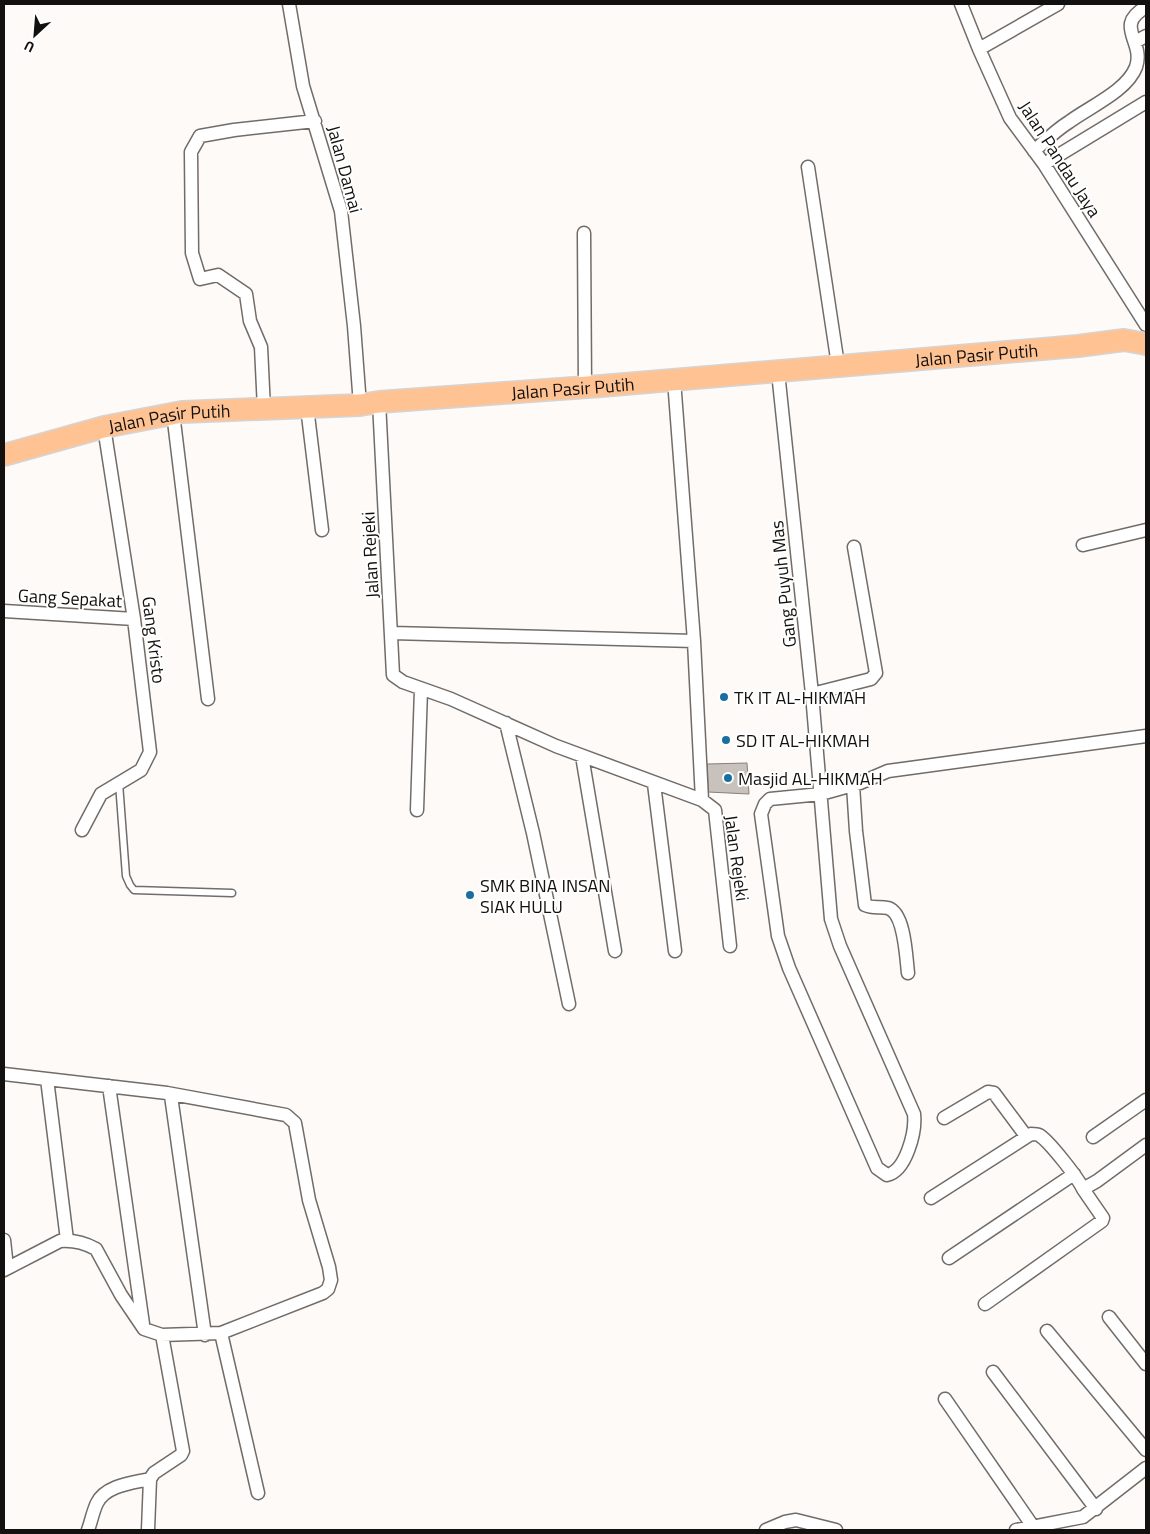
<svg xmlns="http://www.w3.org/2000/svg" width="1150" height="1534" viewBox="0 0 1150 1534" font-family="'Titillium Web',sans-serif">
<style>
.building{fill:#c8c1bc;stroke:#87807c}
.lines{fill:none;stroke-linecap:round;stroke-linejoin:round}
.service-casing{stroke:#726c68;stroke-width:9}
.minor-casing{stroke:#726c68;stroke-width:15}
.trunk-casing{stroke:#d5d4d4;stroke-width:24}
.service{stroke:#fff;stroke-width:6}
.minor{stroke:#fff;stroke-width:12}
.trunk{stroke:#ffc393;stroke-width:21}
.poi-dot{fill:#1970a0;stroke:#fff;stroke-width:2}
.labels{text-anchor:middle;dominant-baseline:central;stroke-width:4;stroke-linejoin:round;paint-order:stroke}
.street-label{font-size:18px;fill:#13110f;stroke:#fff}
.poi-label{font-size:18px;fill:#13110f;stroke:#fff;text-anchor:start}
</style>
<rect width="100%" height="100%" fill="#fefaf7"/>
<!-- building -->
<path class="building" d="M747,763L749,794L708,792L707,764Z"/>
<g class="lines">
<defs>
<path id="service" d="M119,783L126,876L130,885L134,890L232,893"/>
<path id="minor" d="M289,4L303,86L341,211L354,326L360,405
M961,4L979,49L1010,118L1044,164L1146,325
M1135,42L1146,36
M979,49L1058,4
M1034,151C1045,141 1056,130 1069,122C1089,107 1127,91 1136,67C1145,41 1113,26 1146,7
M1044,164L1146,102
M808,167L838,365
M584,233L585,388
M778,372L812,694L831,919L840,946L914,1114C916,1132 906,1171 887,1175L877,1168L789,968L778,936L761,814L765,804L770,799L821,794L860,783L888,771L1146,736
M674,380L694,641L702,800
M379,402L393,675L403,682L451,699L556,746L702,800L715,810L730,946
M307,407L322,530
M264,409L261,347L250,321L246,294L218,275L200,279L192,253L191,152L200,136L234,130L315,121
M173,413L208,699
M1083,545L1146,530
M4,611L134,619
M392,633L694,641
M812,694L871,679L876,673L854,547
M506,723L533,833L569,1004
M582,756L615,951
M654,784L675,951
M853,785L856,831L865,905C874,909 879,906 888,908C905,913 906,957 908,973
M417,810L421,689
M82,830L101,794L141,770L150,752L134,619L104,427
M4,1074L167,1093L286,1115L295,1123L309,1200L329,1267L331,1280L328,1289L323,1293L221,1333L162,1335L144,1329L121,1295L96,1249C85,1243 72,1240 60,1241L4,1270
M47,1079L67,1240
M109,1086L143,1324
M167,1093L171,1096L205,1335
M944,1118L988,1092L994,1093L1026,1136
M1093,1137L1146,1100
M931,1198L1031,1134C1034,1134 1037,1134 1039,1135C1049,1141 1078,1178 1083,1189L1097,1181L1146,1145
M4,1240L7,1268
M949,1258L1074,1174
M985,1304L1102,1221L1103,1218L1083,1189
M1109,1317L1146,1364
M1047,1331L1146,1450
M221,1333L258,1493
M993,1372L1096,1509
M945,1399L1034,1528
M88,1530C91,1522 93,1511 97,1503C106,1485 133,1483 150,1479
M148,1530L150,1479L154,1473L181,1455L183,1451L162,1335
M766,1530L785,1522L796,1520L836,1530
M1016,1530L1083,1517L1146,1468"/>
<g id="trunk">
<path id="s1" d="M4,455L104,427L182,412L360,405L379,402L601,386L1078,346L1124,340L1146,344"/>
</g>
</defs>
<!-- service casing -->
<use href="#service" class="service-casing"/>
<!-- minor casing -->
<use href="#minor" class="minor-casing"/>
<!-- trunk casing -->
<use href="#trunk" class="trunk-casing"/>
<!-- service -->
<use href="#service" class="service"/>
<!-- minor -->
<use href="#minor" class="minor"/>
<!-- trunk -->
<use href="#trunk" class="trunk"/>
</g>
<!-- markers -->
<g class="poi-dot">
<circle cx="724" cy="697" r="5"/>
<circle cx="726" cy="740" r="5"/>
<circle cx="728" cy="778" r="5"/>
<circle cx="470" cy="895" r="5"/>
</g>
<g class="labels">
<!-- street labels -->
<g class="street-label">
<text transform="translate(1060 159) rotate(57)">Jalan Pandau Jaya</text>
<text transform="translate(345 169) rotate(75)">Jalan Damai</text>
<text stroke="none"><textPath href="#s1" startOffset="980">Jalan Pasir Putih</textPath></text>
<text stroke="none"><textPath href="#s1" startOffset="575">Jalan Pasir Putih</textPath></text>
<text stroke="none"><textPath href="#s1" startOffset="170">Jalan Pasir Putih</textPath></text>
<text transform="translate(370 555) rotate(-93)">Jalan Rejeki</text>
<text transform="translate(783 584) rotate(-96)">Gang Puyuh Mas</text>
<text transform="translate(70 598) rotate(3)">Gang Sepakat</text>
<text transform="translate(154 640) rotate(83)">Gang Kristo</text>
<text transform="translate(737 858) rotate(82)">Jalan Rejeki</text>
</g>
<!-- poi labels -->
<g class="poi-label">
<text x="734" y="697">TK IT AL-HIKMAH</text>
<text x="736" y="740">SD IT AL-HIKMAH</text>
<text x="738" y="778">Masjid AL-HIKMAH</text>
<text x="480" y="885">SMK BINA INSAN<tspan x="480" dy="21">SIAK HULU</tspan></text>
</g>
</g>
<!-- border -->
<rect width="1150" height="1534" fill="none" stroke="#13110f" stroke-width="10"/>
<!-- north arrow -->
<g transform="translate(35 35) rotate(206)" stroke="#ffffff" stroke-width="4" paint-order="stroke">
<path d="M0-4L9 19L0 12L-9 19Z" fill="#13110f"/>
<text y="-8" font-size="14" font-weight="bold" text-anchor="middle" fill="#13110f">U</text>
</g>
</svg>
